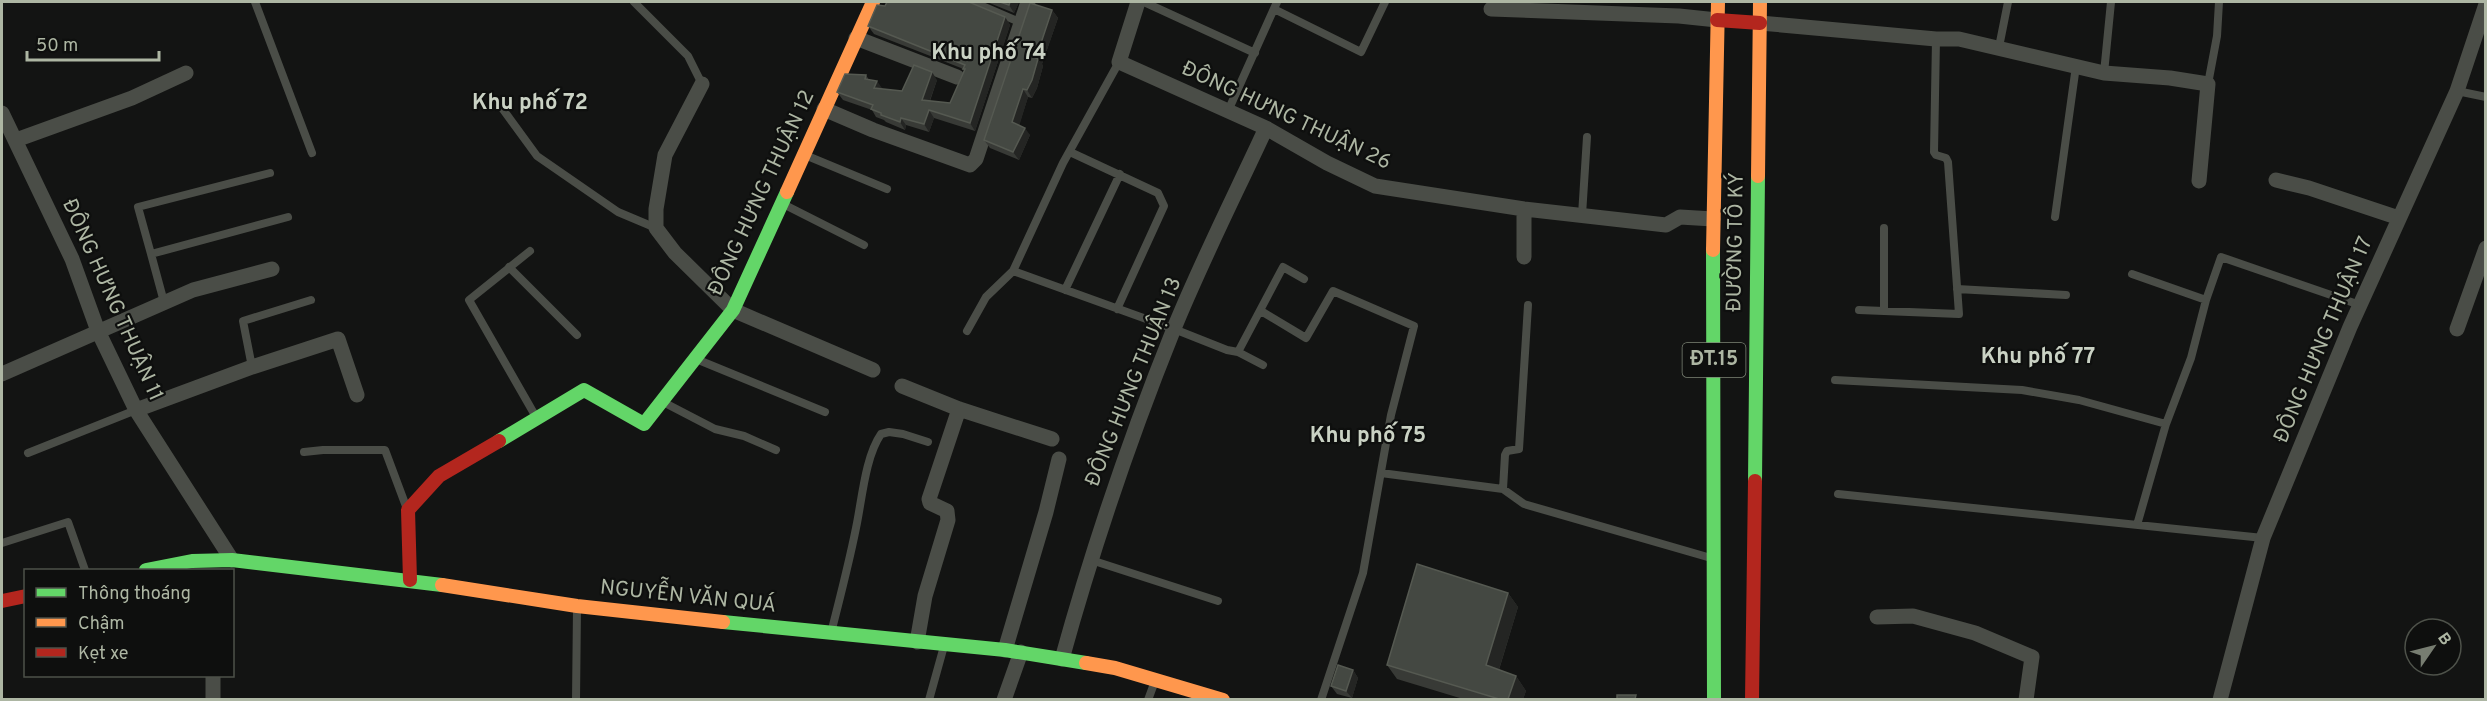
<svg xmlns="http://www.w3.org/2000/svg" width="2487" height="701" viewBox="0 0 2487 701" font-family="Overpass,sans-serif">
<style>
.lines{fill:none;stroke-linecap:round;stroke-linejoin:round}
.lane{stroke:#4a4d47;stroke-width:8}
.street{stroke:#4a4d47;stroke-width:15}
.fast{stroke:#63d668;stroke-width:14}
.slow{stroke:#ff974d;stroke-width:14}
.jam{stroke:#b3261e;stroke-width:14}
.wall{fill:#383a36}
.shaded-wall{fill:#242523}
.building{fill:#444842;stroke:#555951;stroke-width:1.5}
.labels{text-anchor:middle;dominant-baseline:central;stroke-width:4.5;stroke-linejoin:round;paint-order:stroke}
.shield{fill:#0e0f0e;stroke:#7d8476;stroke-width:1.5}
.shield-label{font-size:20px;font-weight:bold;fill:#adb6a3}
.street-label{font-size:21px;fill:#adb6a3;stroke:#0e0f0e}
.neighbourhood-label{font-size:22px;font-weight:bold;fill:#cad2c4;stroke:#0e0f0e}
</style>
<rect width="100%" height="100%" fill="#131413"/>
<g class="lines">
<!-- lane -->
<path class="lane" d="M255,2L312,153
M634,2L688,56L702,84
M973,2L1022,23
M1144,2L1255,53
M1274,9L1361,52L1385,2
M1999,47L2008,2
M1119,62L1063,163L1013,271L1174,329L1227,350L1238,352L1283,267L1304,279
M2104,73L2111,2
M2208,84L2217,36L2219,2
M2457,91L2486,97
M499,104L537,156L618,212L656,228
M1228,111L1277,2
M1070,152L1158,193L1164,206L1117,309
M805,155L887,189
M783,204L864,245
M1582,215L1587,137
M2055,217L2076,66
M1884,228V311
M530,251L469,300L536,417
M151,254L138,207L270,173
M509,267L577,335
M2132,274L2206,300
M1957,289L2066,295
M1065,290L1120,174
M164,302L151,254L288,217
M1859,310L1959,314L1948,162L1946,158L1936,155L1934,152L1936,39
M1261,311L1306,338L1333,291L1414,326L1391,415L1363,573L1321,700
M967,331L986,297L1013,271
M1238,352L1263,365
M696,359L825,412
M252,367L243,321L311,300
M1835,380L2022,390L2079,400L2166,424L2137,525
M663,402L715,429L744,436L776,450
M2166,424L2191,358L2206,300L2221,257L2360,305
M304,452L323,450H385L407,509
M28,453L136,410
M1381,473L1503,489L1524,504L1711,558
M1503,489L1505,455L1507,451L1519,449L1528,305
M1838,494L2263,538
M2,543L68,522L85,570
M1091,560L1218,601
M831,633C840,598 849,563 856,528C862,500 865,457 881,434L889,432L903,434L928,442
M576,700L577,608
M929,700L944,646
M1148,700L1155,681"/>
<!-- street -->
<path class="street" d="M1138,2L1119,62L1266,128L1327,163L1375,186L1524,209L1666,225L1680,217L1713,219
M1491,9L1679,16L1717,20
M1760,23L1936,39H1959L2104,73L2170,78L2208,84L2199,181
M856,38L957,77
M702,84L665,155L656,209V228L675,253L733,310L873,370
M824,109L873,130L970,165L976,159L1028,2
M2,113L72,259L98,331L136,410L232,560
M16,140L132,98L186,73
M2276,180L2309,188L2399,218
M1524,257V209
M2457,329L2486,248
M2,374L193,290L272,269
M902,386L959,409L1052,439
M136,410L252,367L338,339L357,395
M1877,617L1913,616L1975,633L2032,657L2026,700
M917,642L925,596L948,520L947,511L930,503L929,499L959,409
M1005,650L1046,512L1059,459
M1062,659C1093,547 1130,438 1173,331C1201,262 1235,195 1266,128
M213,676V700
M1004,700L1021,652
M2220,700L2263,538L2350,327L2457,91L2486,4"/>
<!-- fast -->
<path class="fast" d="M1713,250L1714,700
M499,441L584,390L644,424L733,310L787,192
M1755,481L1758,176
M146,570L192,561L232,560L442,585
M723,622L1005,650L1086,663"/>
<!-- slow -->
<path class="slow" d="M1758,176L1760,2
M787,192L873,2
M1713,250L1718,2
M442,585L577,606L723,622
M1086,663L1115,668L1223,700"/>
<!-- jam -->
<path class="jam" d="M1717,20L1760,23
M410,580L408,510L439,476L499,441
M2,601L26,596
M1752,700L1755,481"/>
</g>
<!-- wall -->
<path class="wall" d="M987,2H1019L1014,13Z
M885,6L1005,17L1010,25L975,131L934,118L929,132L906,125L905,130L886,122L884,120L876,117L872,110L843,100L837,92L866,75L869,80L882,89L902,91L937,80L930,101L950,103L965,71L961,68L874,34L868,26Z
M1052,10L1058,18L1042,64L1043,66L1037,88L1032,98L1028,97L1019,125L1030,135L1019,160L990,148L984,140Z
M1508,593L1518,607L1499,670L1516,676L1526,691L1523,699H1463L1397,679L1387,665Z
M1353,670L1358,678L1352,698L1337,694L1331,686Z"/>
<!-- shaded-wall -->
<path class="shaded-wall" d="M1010,2H1019L1014,13L1009,5Z
M1052,10L1058,18L1042,64L1043,66L1037,88L1032,98L1027,90L1036,58Z
M1005,17L1010,25L975,131L970,123Z
M932,72L937,80L927,108L922,100Z
M877,81L882,88H874Z
M1023,89L1028,97L1018,130L1012,122Z
M929,110L934,118L929,132L924,124Z
M901,118L906,125L905,130L900,122Z
M1025,128L1030,135L1019,160L1013,152Z
M1508,593L1518,607L1496,679L1486,665Z
M1353,670L1358,678L1352,698L1346,691Z
M1516,676L1526,691L1523,699H1508Z"/>
<!-- building -->
<path class="building" d="M887,2H969L1005,17L970,123L929,110L924,124L901,118L900,122L881,115V113L871,109L873,105L837,92L845,74L866,75L865,79L877,81L874,88L902,91L914,65L932,72L922,100L950,103L965,69H963L965,65L868,26L877,5L885,6Z
M1000,2H1010L1009,5Z
M1030,3L1052,10L1036,58L1038,59L1032,80L1027,90L1023,89L1012,122L1025,128L1013,152L984,140Z
M1417,564L1508,593L1486,665L1516,676L1508,699H1499L1387,665Z
M1338,665L1353,670L1346,691L1331,686Z
M1617,695H1636L1635,699H1617Z"/>
<g class="labels">
<!-- shield labels -->
<rect class="shield" x="1682.5" y="343" width="63" height="34" rx="4.5"/>
<g class="shield-label">
<text x="1714" y="360">ĐT.15</text>
</g>
<!-- street labels -->
<g class="street-label">
<text transform="translate(1286 116) rotate(25)">ĐÔNG HƯNG THUẬN 26</text>
<text transform="translate(762 193) rotate(-65)">ĐÔNG HƯNG THUẬN 12</text>
<text transform="translate(1736 242) rotate(-89)">ĐƯỜNG TÔ KÝ</text>
<text transform="translate(112 300) rotate(66)">ĐÔNG HƯNG THUẬN 11</text>
<text transform="translate(2324 340) rotate(-67)">ĐÔNG HƯNG THUẬN 17</text>
<text transform="translate(1134 382) rotate(-68)">ĐÔNG HƯNG THUẬN 13</text>
<text transform="translate(688 597) rotate(6)">NGUYỄN VĂN QUÁ</text>
</g>
<!-- neighbourhood labels -->
<g class="neighbourhood-label">
<text x="989" y="53">Khu phố 74</text>
<text x="530" y="103">Khu phố 72</text>
<text x="2038" y="357">Khu phố 77</text>
<text x="1368" y="436">Khu phố 75</text>
</g>
</g>
<!-- border -->
<rect width="2487" height="701" fill="none" stroke="#adb6a3" stroke-width="6"/>
<!-- legend -->
<rect x="24" y="569" width="210" height="108" fill="#0e0f0e" stroke="#4e524a" stroke-width="1.5"/>
<rect x="36" y="588" width="30" height="9" fill="#63d668" stroke="#4e524a" stroke-width="1.5"/>
<text x="78" y="599" font-size="18" fill="#adb6a3">Thông thoáng</text>
<rect x="36" y="618" width="30" height="9" fill="#ff974d" stroke="#4e524a" stroke-width="1.5"/>
<text x="78" y="629" font-size="18" fill="#adb6a3">Chậm</text>
<rect x="36" y="648" width="30" height="9" fill="#b3261e" stroke="#4e524a" stroke-width="1.5"/>
<text x="78" y="659" font-size="18" fill="#adb6a3">Kẹt xe</text>
<!-- north arrow -->
<g transform="translate(2433 647) rotate(55)"><circle r="28" fill="#0e0f0e" stroke="#4e524a" stroke-width="1.5"/>
<path d="M0-4.5L10 22L0 15L-10 22Z" fill="#777d71"/>
<text y="-9" font-size="16" font-weight="bold" text-anchor="middle" fill="#adb6a3">B</text>
</g>
<!-- scale -->
<path d="M27 51v9h132v-9" fill="none" stroke="#adb6a3" stroke-width="3"/>
<text x="36" y="51" font-size="18" fill="#adb6a3" stroke="#0e0f0e" stroke-width="4.5" paint-order="stroke">50 m</text>
</svg>
